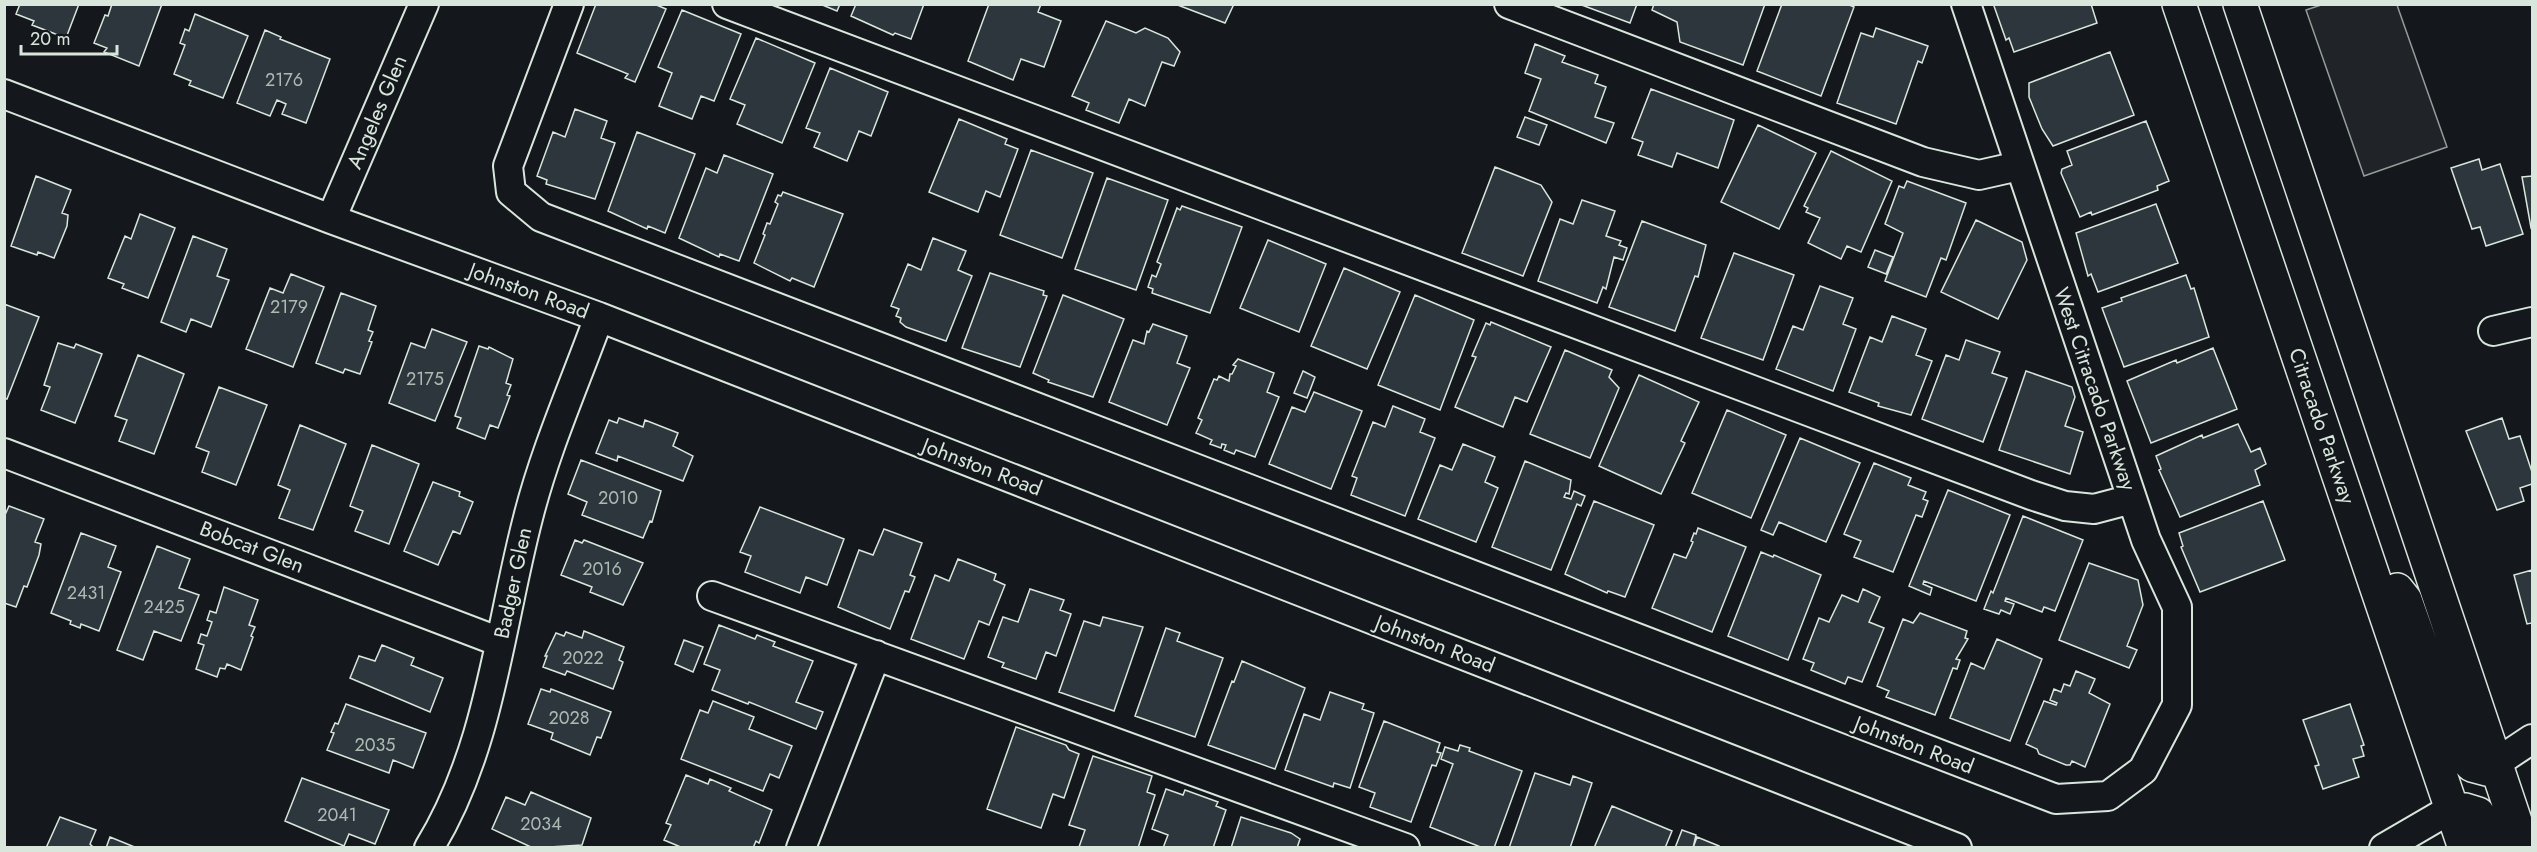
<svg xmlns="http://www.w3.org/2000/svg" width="2537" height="852" viewBox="0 0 2537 852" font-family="Jost,sans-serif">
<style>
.green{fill:#202428;stroke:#939e99;stroke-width:1.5}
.building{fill:#2c363c;stroke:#d8e6dc;stroke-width:1.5}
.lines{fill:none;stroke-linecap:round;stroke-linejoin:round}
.minor-casing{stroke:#d8e6dc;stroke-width:32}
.secondary-casing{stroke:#d8e6dc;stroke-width:36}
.minor{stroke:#14181c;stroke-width:28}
.secondary{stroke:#14181c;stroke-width:33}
.labels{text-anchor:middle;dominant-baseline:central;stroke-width:4.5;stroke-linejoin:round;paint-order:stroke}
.number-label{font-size:18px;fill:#adbab4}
.street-label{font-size:21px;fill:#d8e6dc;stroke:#14181c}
</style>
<rect width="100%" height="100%" fill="#14181c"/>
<!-- green -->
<path class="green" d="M2324,4L2397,5L2447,147L2364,176L2306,10Z"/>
<!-- building -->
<path class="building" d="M20,4H79L66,38L32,25L34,21L16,14Z
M112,4H162L139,66L104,52L107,48L94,43L105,15L108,16Z
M596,4H654L666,9L635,82L625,78L628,74L577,53Z
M820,4H840L837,11Z
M856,4H924L911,39L895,33L893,35L851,16Z
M989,4H1041L1038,12L1061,21L1044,67L1021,59L1013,80L968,61Z
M1175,4H1234L1225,23Z
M1579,4H1637L1630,23Z
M1654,4H1765L1743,65L1680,42L1677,22L1652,10Z
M1782,4H1847L1854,7L1821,96L1757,71Z
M1996,4H2091L2097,23L2014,52L2009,38L2006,40L1994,6Z
M682,10L741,34L714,101L701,96L692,119L659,106L672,73L658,67Z
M195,14L248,36L223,98L189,85L191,81L174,74L185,45L180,43L185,29L189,31Z
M1106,21L1136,33L1145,28L1168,38L1180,52L1174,66L1162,62L1145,106L1129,99L1119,123L1086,110L1089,103L1072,96Z
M1876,28L1928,46L1922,63L1918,61L1896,124L1837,103L1861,33L1873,37Z
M265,30L281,37L280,39L330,59L306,123L282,114L286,104L277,100L270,116L237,103Z
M756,38L815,63L782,143L737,124L745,105L730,99Z
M1535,44L1565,56L1562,62L1598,75L1595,83L1606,87L1595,117L1614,123L1606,143L1529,111L1541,79L1525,73Z
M2110,52L2134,115L2053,146L2042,129L2029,97V83Z
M830,68L888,92L871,136L859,131L847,161L814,147L820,133L806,128Z
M1651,89L1734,120L1718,168L1677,153L1672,167L1638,155L1643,142L1632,138Z
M575,109L607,121L601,138L615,143L595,199L546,184L547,180L537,176L553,132L565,137Z
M1525,117L1547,125L1539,145L1517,137Z
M959,119L1007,139L1005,144L1018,149L1000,197L986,191L978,212L929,192Z
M2146,121L2169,181L2157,186L2158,190L2092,215L2091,212L2080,217L2061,173L2062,169L2072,165L2067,151Z
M1758,125L1816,153L1779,229L1721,202Z
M637,132L695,154L665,233L648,226L647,229L608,211Z
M1031,150L1093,173L1062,258L1000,235Z
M1831,151L1892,181L1861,252L1847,246L1841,259L1808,243L1820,218L1806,212L1808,208L1804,206Z
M724,155L773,174L739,261L720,254L719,257L679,238L706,168L717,173Z
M2479,159L2482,170L2500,164L2523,234L2486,246L2480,227L2472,229L2451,168Z
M1495,167L1541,185L1552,202L1523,276L1462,253Z
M36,176L71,190L62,213L68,215L67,226L54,258L38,252L37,255L11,246Z
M2532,176V227L2531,228L2522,177Z
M1107,178L1168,200L1136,290L1075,269Z
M1907,181L1966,203L1946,260L1941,258L1926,297L1885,281L1903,233L1885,224L1899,186L1904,188Z
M783,192L843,214L814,287L792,278L790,281L754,263L765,235L763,234L767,223L770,224L778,204L775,202L778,195L781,196Z
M1582,200L1615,211L1606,236L1621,241L1619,245L1627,248L1623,260L1614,257L1606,289L1603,287L1597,303L1538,281L1560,219L1573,224Z
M2156,204L2178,263L2098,292L2091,274L2088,276L2076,233Z
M1182,206L1242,227L1210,313L1152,293L1153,289L1148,287L1152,275L1156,277L1161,264L1157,262L1177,208L1180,210Z
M140,214L175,228L148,298L122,288L124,284L108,278L125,236L131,239Z
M1976,220L2022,242L2027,260L1998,319L1941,292Z
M1642,221L1706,245L1698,277L1695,276L1675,331L1609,307Z
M193,236L227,249L217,276L229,280L211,327L191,319L186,332L161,322Z
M933,238L966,251L958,270L972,276L946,341L906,327L900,322L901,318L896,316L899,309L891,306L908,264L921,270Z
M1268,240L1326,264L1299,332L1240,308Z
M1875,250L1893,257L1886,274L1868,267Z
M1734,253L1794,275L1763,360L1701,338Z
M1344,268L1400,292L1367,369L1311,346Z
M990,273L1044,291L1043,295L1047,296L1020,367L962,348Z
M291,274L324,287L293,367L246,349L270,288L283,293Z
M2186,275L2191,289L2194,288L2209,337L2124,367L2102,308L2122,301L2121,298Z
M1820,286L1853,298L1843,324L1856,329L1833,391L1776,369L1793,326L1803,330Z
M341,293L376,306L368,330L373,332L369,341L372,342L360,374L345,369L343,373L316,363Z
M1063,295L1124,319L1093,397L1048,382L1049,380L1033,373Z
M1415,295L1474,320L1440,410L1378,385Z
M4,304L39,317L7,399L4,398Z
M1892,316L1926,329L1916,355L1932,361L1911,415L1878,406L1879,403L1849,392L1870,337L1882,342Z
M1491,322L1551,347L1527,402L1515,397L1503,427L1455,407L1476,357L1472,356L1486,323L1490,325Z
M1153,324L1187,336L1177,363L1190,368L1167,425L1109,402L1133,340L1144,344L1147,331L1149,332Z
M432,329L467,342L435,421L389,403L411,343L425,348Z
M1966,340L2000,352L1992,373L2007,378L1983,442L1922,419L1946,355L1959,360Z
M58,343L74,348L76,344L102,354L75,423L41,410L50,387L44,385Z
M479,346L488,349L489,347L513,359L506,383L511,385L507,395L510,396L498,428L490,425L485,439L457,428L461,418L455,416Z
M2213,348L2237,409L2151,443L2127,381L2176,360L2177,363Z
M1565,350L1612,370L1609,377L1619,388L1590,458L1530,434Z
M138,355L184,374L154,454L119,441L127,420L115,416Z
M1238,359L1274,373L1267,392L1279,397L1255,457L1236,450L1234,454L1224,450L1226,445L1222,444L1221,448L1210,444L1212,440L1196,433L1202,420L1198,418L1214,379L1217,380L1219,376L1229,381L1230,374H1232L1236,366L1233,365Z
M1303,371L1315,377L1307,398L1294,393Z
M2026,371L2072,387L2075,397L2065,426L2083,432L2070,474L1999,450Z
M1639,375L1699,402L1681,441L1685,443L1661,494L1599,466Z
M219,387L267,405L236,485L202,472L209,452L196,447Z
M1314,392L1362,411L1331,489L1269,464L1292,407L1305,412Z
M1393,406L1425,419L1420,432L1435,438L1405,516L1351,495L1357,478L1352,476L1373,422L1385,427Z
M1727,410L1786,435L1751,518L1692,493Z
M619,418L643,427L645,420L678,433L673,446L693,456L683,481L618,456L617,461L596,453L609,420L617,423Z
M2502,418L2509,439L2520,436L2532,472V484L2520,488L2524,501L2497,510L2466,431Z
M2238,424L2251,452L2260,448L2266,464L2255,470L2260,485L2180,517L2159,470L2161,469L2156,456L2202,435L2203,438Z
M300,425L346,444L313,530L279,518L290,490L278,485Z
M1800,438L1860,463L1826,542L1779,522L1773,535L1761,530Z
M1463,444L1495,457L1485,482L1498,488L1476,542L1418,519L1440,465L1452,470Z
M372,445L419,464L389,544L355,531L363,511L350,506Z
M581,460L661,491L652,522L650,521L643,538L582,515L587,502L568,494Z
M1525,461L1571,480L1569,494L1566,493L1564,497L1571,499L1574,491L1585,496L1581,506L1577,504L1551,570L1492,547Z
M1874,463L1911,478L1908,485L1926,492L1923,499L1928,501L1922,517L1916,515L1893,572L1854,557L1861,541L1844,534Z
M433,482L460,492L459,496L473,502L460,534L453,531L438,565L404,551Z
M1948,490L2010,515L1976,601L1924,581L1923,584L1932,588L1930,595L1909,586Z
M1594,501L1654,525L1625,597L1608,591L1607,593L1565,574Z
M2263,501L2285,560L2200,592L2181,547L2183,546L2179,533Z
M9,506L44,519L35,542L41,544L39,555L27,587L24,586L16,607L4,603V517Z
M760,507L844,539L827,585L806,577L800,593L745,572L751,556L740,552Z
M2023,516L2083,540L2055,611L2044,607L2042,612L2006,598L2005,601L2014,604L2010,614L2001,610L1999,614L1984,609L1991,591L1993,593Z
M1698,528L1746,547L1712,632L1652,608L1674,554L1686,558L1693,542L1691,541L1694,533L1696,534Z
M884,529L922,543L910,575L915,577L909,592L905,591L890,629L838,607L859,550L873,555Z
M81,533L116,546L108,567L121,572L99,631L81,624L80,628L70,624L71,621L51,613Z
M575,540L582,543L584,540L643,563L623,605L590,592L592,587L561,575Z
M157,546L190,559L179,588L199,595L181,641L154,631L143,660L117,650Z
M1761,552L1773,557L1774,555L1821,575L1788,660L1728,636Z
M958,559L996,574L994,580L1005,585L989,625L979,621L964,659L911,639L935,575L949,581Z
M2089,563L2138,580L2143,605L2127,646L2137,650L2129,668L2059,640Z
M2532,570V623L2527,624L2514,575Z
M224,587L258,600L249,625L255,627L251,636L253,637L241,670L227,664L225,669L220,668L217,677L196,669L204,645L198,643L201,634L207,636L212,622L207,620L210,611L216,613Z
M1030,589L1064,600L1060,610L1071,614L1056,656L1046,652L1036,679L1002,667L1004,663L988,657L1003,617L1018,622Z
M1863,589L1880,597L1869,622L1884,628L1862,682L1848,677L1845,684L1811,670L1814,663L1803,659L1819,618L1829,622L1842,595L1858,602Z
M1920,613L1967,631L1965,638L1968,639L1956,659L1960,660L1957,669L1953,668L1935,715L1886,697L1889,691L1877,686L1903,619L1913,623Z
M1103,617L1143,627L1114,711L1059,692L1084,621L1100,626Z
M719,625L755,639L757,635L775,642L773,646L813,661L796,702L823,712L816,729L749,702L748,704L712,690L720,670L704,664Z
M1166,628L1180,633L1177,641L1223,658L1195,737L1135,716Z
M584,631L624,647L619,660L623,662L613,689L567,671L565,675L543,667L547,656H545L556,633L564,636L566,632L582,638Z
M1997,639L2042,659L2010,741L1950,718L1971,663L1984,669Z
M684,640L703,647L693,672L675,664Z
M382,645L414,658L411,665L443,678L430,712L350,678L359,656L375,661Z
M1242,661L1305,688L1275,769L1208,745L1232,681L1234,682Z
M2076,671L2095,679L2089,693L2110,704L2085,767L2072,761L2070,765H2066L2039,754L2037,749L2026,744L2044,701L2056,705L2057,703L2050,700L2054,689L2061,692L2064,684L2070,686Z
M541,689L550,692L551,689L611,712L601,738L597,737L590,755L551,739L553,733L528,724Z
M1330,692L1364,704L1362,709L1374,713L1350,788L1334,783L1333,787L1285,770L1304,714L1320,720Z
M713,701L754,717L749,729L792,746L779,778L770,774L763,791L681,759L700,710L708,713Z
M346,704L426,733L413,768L393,760L389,773L327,750L334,733L331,732L335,723L338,724Z
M2350,704L2364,745L2361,746L2364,756L2353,759L2359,777L2323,789L2315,766L2319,765L2303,720Z
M1384,721L1440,743L1437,752L1441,753L1436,766L1432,765L1411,822L1370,807L1375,793L1359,787Z
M1016,727L1066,745L1069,750L1079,754L1064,798L1053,794L1041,828L987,809Z
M1460,745L1470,748L1469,751L1522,771L1494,848H1483L1430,827L1453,764L1441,759L1445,747L1458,751Z
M1093,756L1152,776L1147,792L1155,795L1138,848L1079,847L1085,830L1069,825Z
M1535,773L1570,785L1573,776L1592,783L1570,848H1509Z
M686,775L708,784L710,779L731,788L729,791L772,810L759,843L756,841L753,848H683L664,840L671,825L666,823Z
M302,778L389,810L375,844L349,834L344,846L285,821Z
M1166,789L1183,795L1185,790L1218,802L1216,806L1226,810L1213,848H1163L1168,835L1152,829Z
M531,792L591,818L582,845L533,848L492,829L506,797L525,805Z
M1612,806L1672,831L1665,848H1594Z
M60,817L96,830L90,844L94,848H46Z
M1241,817L1291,833L1300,839L1297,848H1231Z
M1682,830L1696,835L1693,848H1675Z
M110,837L137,848H106Z
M1697,837L1719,846L1718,848H1693Z"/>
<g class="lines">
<defs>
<path id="minor" d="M569,4L508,166L511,192L541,217L2056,799L2108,796L2143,770L2177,705V607L2146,540L1966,4
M727,4L2031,495L2065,506L2094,509L2132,499
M1509,4L1923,162L1979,175L2019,166
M4,94L331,219L599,317L1957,848
M331,219L424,4
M2493,331L2532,322
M4,453L500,642
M712,596L1405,848
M2496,763L2532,739
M429,848C490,749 499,629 528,518C545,450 575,383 599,317
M801,848L876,655
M2384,848L2451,809"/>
<path id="secondary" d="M2179,4L2465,848
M2240,4L2524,848
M2397,590L2405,600L2458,750L2472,765L2487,769L2496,763
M2451,809L2465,810L2478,814L2497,848"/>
</defs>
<!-- minor casing -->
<use href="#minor" class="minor-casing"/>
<!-- secondary casing -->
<use href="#secondary" class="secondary-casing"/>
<!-- minor -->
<use href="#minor" class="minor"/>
<!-- secondary -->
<use href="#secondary" class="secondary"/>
</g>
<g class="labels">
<!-- number labels -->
<g class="number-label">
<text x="284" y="80">2176</text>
<text x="289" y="307">2179</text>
<text x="425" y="379">2175</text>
<text x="618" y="498">2010</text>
<text x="602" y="569">2016</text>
<text x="86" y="593">2431</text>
<text x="164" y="607">2425</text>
<text x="583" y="658">2022</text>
<text x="569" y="718">2028</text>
<text x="375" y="745">2035</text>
<text x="337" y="815">2041</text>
<text x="541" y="824">2034</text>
</g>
<!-- street labels -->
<g class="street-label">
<text transform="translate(377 112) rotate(-67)">Angeles Glen</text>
<text transform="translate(529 291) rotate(20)">Johnston Road</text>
<text transform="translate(2095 389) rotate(71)">West Citracado Parkway</text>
<text transform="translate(2322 426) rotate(71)">Citracado Parkway</text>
<text transform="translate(982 467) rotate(21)">Johnston Road</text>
<text transform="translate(252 547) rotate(21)">Bobcat Glen</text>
<text transform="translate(513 583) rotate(-78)">Badger Glen</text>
<text transform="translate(1435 644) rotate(21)">Johnston Road</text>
<text transform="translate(1914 745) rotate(21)">Johnston Road</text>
</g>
</g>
<!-- border -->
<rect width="2537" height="852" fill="none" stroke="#d8e6dc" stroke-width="12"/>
<!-- scale -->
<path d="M21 45v9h96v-9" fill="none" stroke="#d8e6dc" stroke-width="3"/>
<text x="30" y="45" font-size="18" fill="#d8e6dc" stroke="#14181c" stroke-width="4.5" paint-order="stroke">20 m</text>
</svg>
